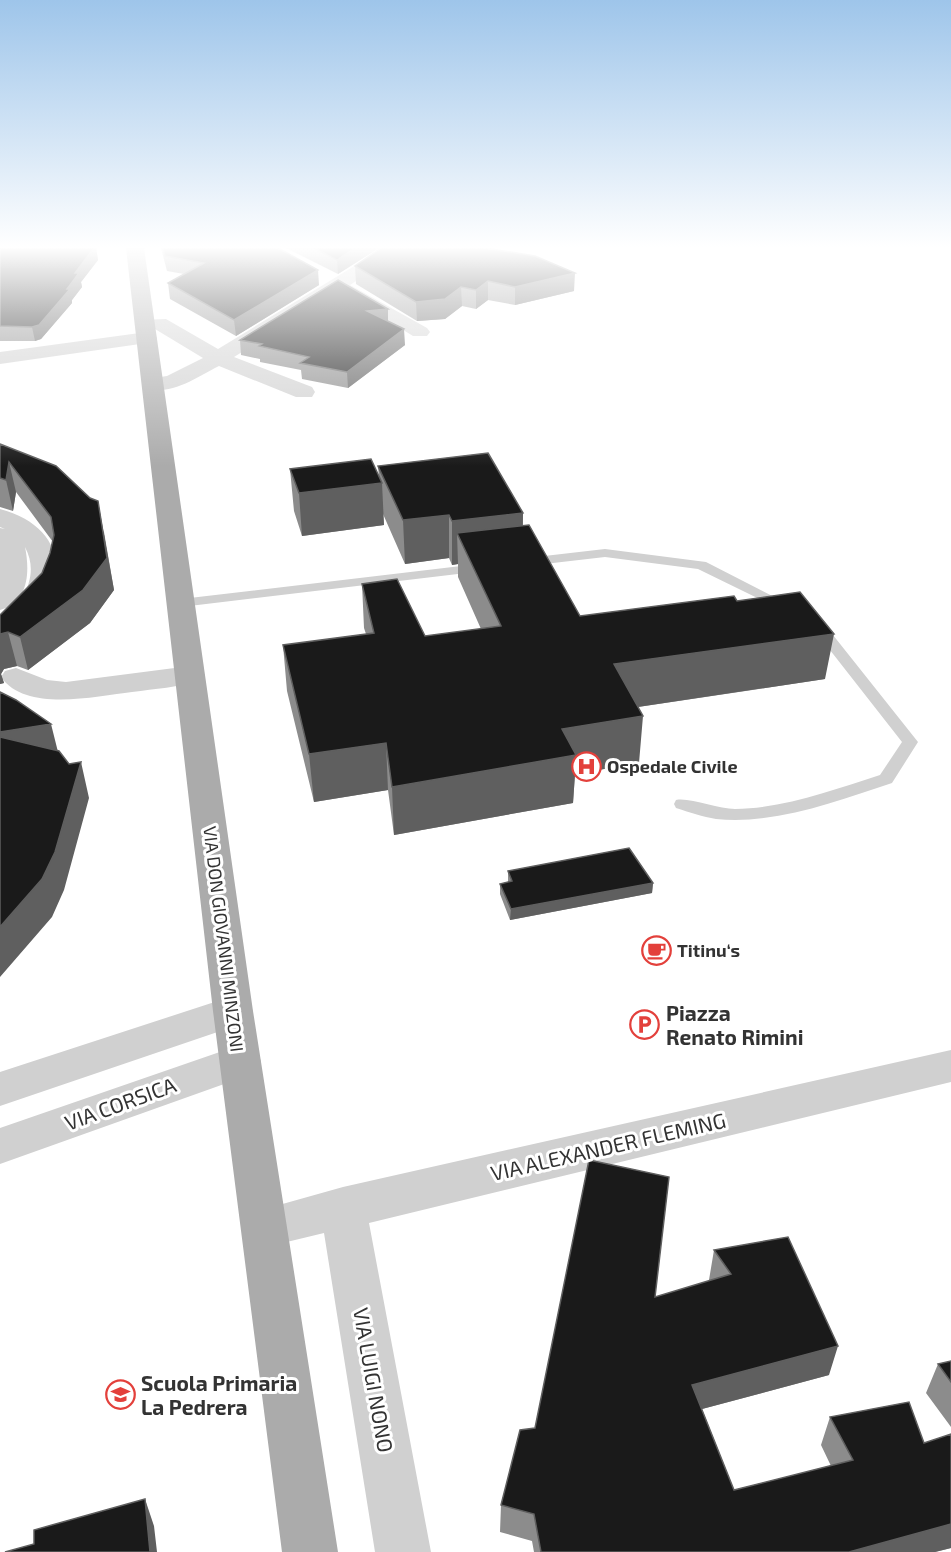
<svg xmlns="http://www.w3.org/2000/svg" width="951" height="1552" viewBox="0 0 951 1552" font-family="'Exo 2',sans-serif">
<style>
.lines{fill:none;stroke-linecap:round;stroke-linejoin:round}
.lane{fill:#d0d0d0;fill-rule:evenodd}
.street{fill:#d0d0d0;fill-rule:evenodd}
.primary{fill:#ababab;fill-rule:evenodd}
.wall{fill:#8c8c8c}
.shaded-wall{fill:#5f5f5f}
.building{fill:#1a1a1a;stroke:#5f5f5f;stroke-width:1.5}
.labels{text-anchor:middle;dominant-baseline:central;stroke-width:6;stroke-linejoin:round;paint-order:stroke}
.poi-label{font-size:18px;font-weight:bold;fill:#333;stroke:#fff;text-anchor:start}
.street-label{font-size:18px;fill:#333;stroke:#fff}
.near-poi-label{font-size:21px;font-weight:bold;fill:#333;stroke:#fff;text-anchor:start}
.near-street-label{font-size:21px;fill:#333;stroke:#fff}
</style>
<rect width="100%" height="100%" fill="#fff"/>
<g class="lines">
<!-- lane -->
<path class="lane" d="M605,549L706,562L792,606L785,610L780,609L698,569L605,557L527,566L520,562L527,558Z
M478,564L485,568L483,571L181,607L174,603L181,599Z
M816,623L829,630L918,742L892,783C836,801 776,825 716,819C703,817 689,812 676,808L674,804L676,800C689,797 718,809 735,809C785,808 833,790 880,775L902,742L819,636L809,627Z"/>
<!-- street -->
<path class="street" d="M384,248H406L350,285L427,328L430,332L427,336H413L340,291L234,357L312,387L315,392L312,397H296L219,366C197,377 173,395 147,389L144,384L147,379L167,376L203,358L155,329L140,328L137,324L140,320L166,319L218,349Z
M147,332L154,334L157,338L154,342L0,364V352Z
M0,509C58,524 75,574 35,619C25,629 14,638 0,642V620C24,602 40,575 25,547C30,571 29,603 0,610V528L5,529L0,527Z
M190,666L201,669L205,675L201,681C178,687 155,689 132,692C96,696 26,713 1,677L5,671L16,668L47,680L66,682Z
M233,996L247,1000L253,1011L247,1022L0,1106V1072Z
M240,1045L255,1049L261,1061L255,1073L0,1164V1128Z
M951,1050V1082L369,1223L431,1552H375L324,1233L266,1247L250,1241L243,1227L250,1213L343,1187Z"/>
<!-- primary -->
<path class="primary" d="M126,248H144L253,1011L338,1552H282L213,1011Z"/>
</g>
<!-- wall -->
<path class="wall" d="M0,248H96L98,260L81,282L82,287L72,300V303L41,339L35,341H0Z
M161,248H278L319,285L236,336L170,299L168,283L184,274L167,271Z
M286,248H379L338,274Z
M381,248H493V250L574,291L515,305L488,300L476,309L462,306L445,319L417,321L356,284L355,266Z
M388,321L405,345L348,388L302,379L301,370L260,362V359L241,355L240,340Z
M0,444L104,532L114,590L90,623L28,670L17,666L4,669L1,674L4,683L0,684V615L42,573L50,553L53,542L16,492L13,511L0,507Z
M378,466L523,513V526L580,616L737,601L825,679L638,707L639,763L575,774L573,803L394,835L388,790L314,802L287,691L283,645L366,634L364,628L362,584L425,636L481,629L458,577V564L452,565L449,558L405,564L383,514L384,525L302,536L294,511L290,469L379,477Z
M508,871L653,883L652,893L510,920L500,894V884L508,882Z
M714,1250L829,1375L702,1409L734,1490L831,1466L821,1445L830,1417L924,1443L951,1548L935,1552H534L532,1541L500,1532L501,1505L535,1428L655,1297L709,1281V1280Z
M951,1361V1427L926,1393L938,1364Z"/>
<!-- shaded-wall -->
<path class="shaded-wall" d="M94,248H96L98,260L81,282L82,287L72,300V303L41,339L35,341L32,327L67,289L75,273Z
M355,248H379L338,274L337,260Z
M318,270L319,285L236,336L234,320Z
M575,273L574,291L515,305V287Z
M488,281V300L476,309V290Z
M461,287L462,306L445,319L417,321L416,302Z
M388,309V324L367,311Z
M404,329L405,345L348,388L347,372Z
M9,462L16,492L13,511L6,480Z
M382,483L384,525L302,536L299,493Z
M98,501L114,590L90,623L28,670L20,637Z
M523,513L522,557L457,533L458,564L452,565V521Z
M449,515V558L405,564L403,520Z
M8,632L17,666L4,669L1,674L4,683L0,684V634Z
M834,634L825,679L611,711L614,664Z
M643,716L639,763L575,774L573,803L394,835L392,787L562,729Z
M51,724L60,760L0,769V732Z
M386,743L388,790L314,802L309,754Z
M81,762L89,798L64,890L52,917L0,977V927Z
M653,883L652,893L510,920L511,909Z
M838,1346L829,1375L687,1413L692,1385Z
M145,1499L154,1526L157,1552H150Z
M951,1524V1548L935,1552H849Z"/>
<!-- building -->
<path class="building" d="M0,248H94L75,273H79L67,289H70L39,325L32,327L0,326Z
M163,248H278L318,270L234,320L168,283L204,263L165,256Z
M314,248H355L337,260Z
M381,248H486L535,256L575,273L515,287L488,281L476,290L461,287L445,299L416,302L355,266Z
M338,280L388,309L367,311L404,329L347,372L300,363L309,357L259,346L262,344L240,340Z
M0,444L56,466L90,498L98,501L107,558L83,590L20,637L8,632L0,634V615L42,573L50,553L54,535L51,517L9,462L6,480L0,478Z
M488,453L523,513L452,521L449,515L403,520L378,466Z
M371,459L382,483L299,493L290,469Z
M529,525L580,616L734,596L737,601L800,592L834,634L614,664L643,716L562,729L576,755L392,787L386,743L309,754L283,645L374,633L362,584L397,579L425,636L501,626L457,533Z
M0,692L16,700L51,724L0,732Z
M0,737L59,751L69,764L81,762L55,852L42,879L0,927Z
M629,848L653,883L511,909L500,884L512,881L508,871Z
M589,1160L669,1177L655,1297L731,1274L714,1250L788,1237L838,1346L692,1385L734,1490L853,1460L830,1417L909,1402L924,1443L951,1434V1524L849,1552H541L534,1514L501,1505L520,1430L535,1428Z
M951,1361V1382L938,1364Z
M145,1499L150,1552H5L34,1544V1530Z"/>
<!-- sky -->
<linearGradient id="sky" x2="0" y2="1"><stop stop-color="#9ec5ea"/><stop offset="0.53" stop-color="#fff"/><stop offset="1" stop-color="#fff" stop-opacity="0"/></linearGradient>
<rect width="951" height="466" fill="url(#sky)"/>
<!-- icons -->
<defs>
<symbol id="hospital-ring" viewBox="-11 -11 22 22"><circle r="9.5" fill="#fff" stroke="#e3403b" stroke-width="1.5"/><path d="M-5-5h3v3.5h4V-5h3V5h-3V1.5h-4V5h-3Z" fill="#e3403b"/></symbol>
<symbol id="cafe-ring" viewBox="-11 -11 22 22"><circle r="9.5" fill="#fff" stroke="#e3403b" stroke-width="1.5"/><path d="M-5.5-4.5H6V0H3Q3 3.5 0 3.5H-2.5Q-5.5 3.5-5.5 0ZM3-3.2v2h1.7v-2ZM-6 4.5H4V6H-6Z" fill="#e3403b"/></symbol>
<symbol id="parking-ring" viewBox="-11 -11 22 22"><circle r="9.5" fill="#fff" stroke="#e3403b" stroke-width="1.5"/><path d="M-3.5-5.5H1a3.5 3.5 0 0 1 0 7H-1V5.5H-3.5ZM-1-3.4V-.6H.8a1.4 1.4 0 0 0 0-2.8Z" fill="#e3403b"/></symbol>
<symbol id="school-ring" viewBox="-11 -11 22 22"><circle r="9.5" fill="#fff" stroke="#e3403b" stroke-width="1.5"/><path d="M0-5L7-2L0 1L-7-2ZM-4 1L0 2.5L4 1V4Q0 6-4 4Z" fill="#e3403b"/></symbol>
</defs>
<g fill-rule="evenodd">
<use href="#hospital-ring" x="570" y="750" width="33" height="33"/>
<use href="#cafe-ring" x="640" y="934" width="33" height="33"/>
<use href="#parking-ring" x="628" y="1008" width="33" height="33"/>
<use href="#school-ring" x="104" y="1378" width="33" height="33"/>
</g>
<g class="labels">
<!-- poi labels -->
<g class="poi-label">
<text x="607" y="766">Ospedale Civile</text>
<text x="677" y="950">Titinu‘s</text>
</g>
<!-- street labels -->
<g class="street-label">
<text transform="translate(224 939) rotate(83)">VIA DON GIOVANNI MINZONI</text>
</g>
<!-- near-poi labels -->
<g class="near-poi-label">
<text x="666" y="1012">Piazza<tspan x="666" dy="24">Renato Rimini</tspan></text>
<text x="141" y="1382">Scuola Primaria<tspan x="141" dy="24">La Pedrera</tspan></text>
</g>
<!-- near-street labels -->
<g class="near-street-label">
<text transform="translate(120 1103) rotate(-20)">VIA CORSICA</text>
<text transform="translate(608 1146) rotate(-13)">VIA ALEXANDER FLEMING</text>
<text transform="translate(374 1380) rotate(80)">VIA LUIGI NONO</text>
</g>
</g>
</svg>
